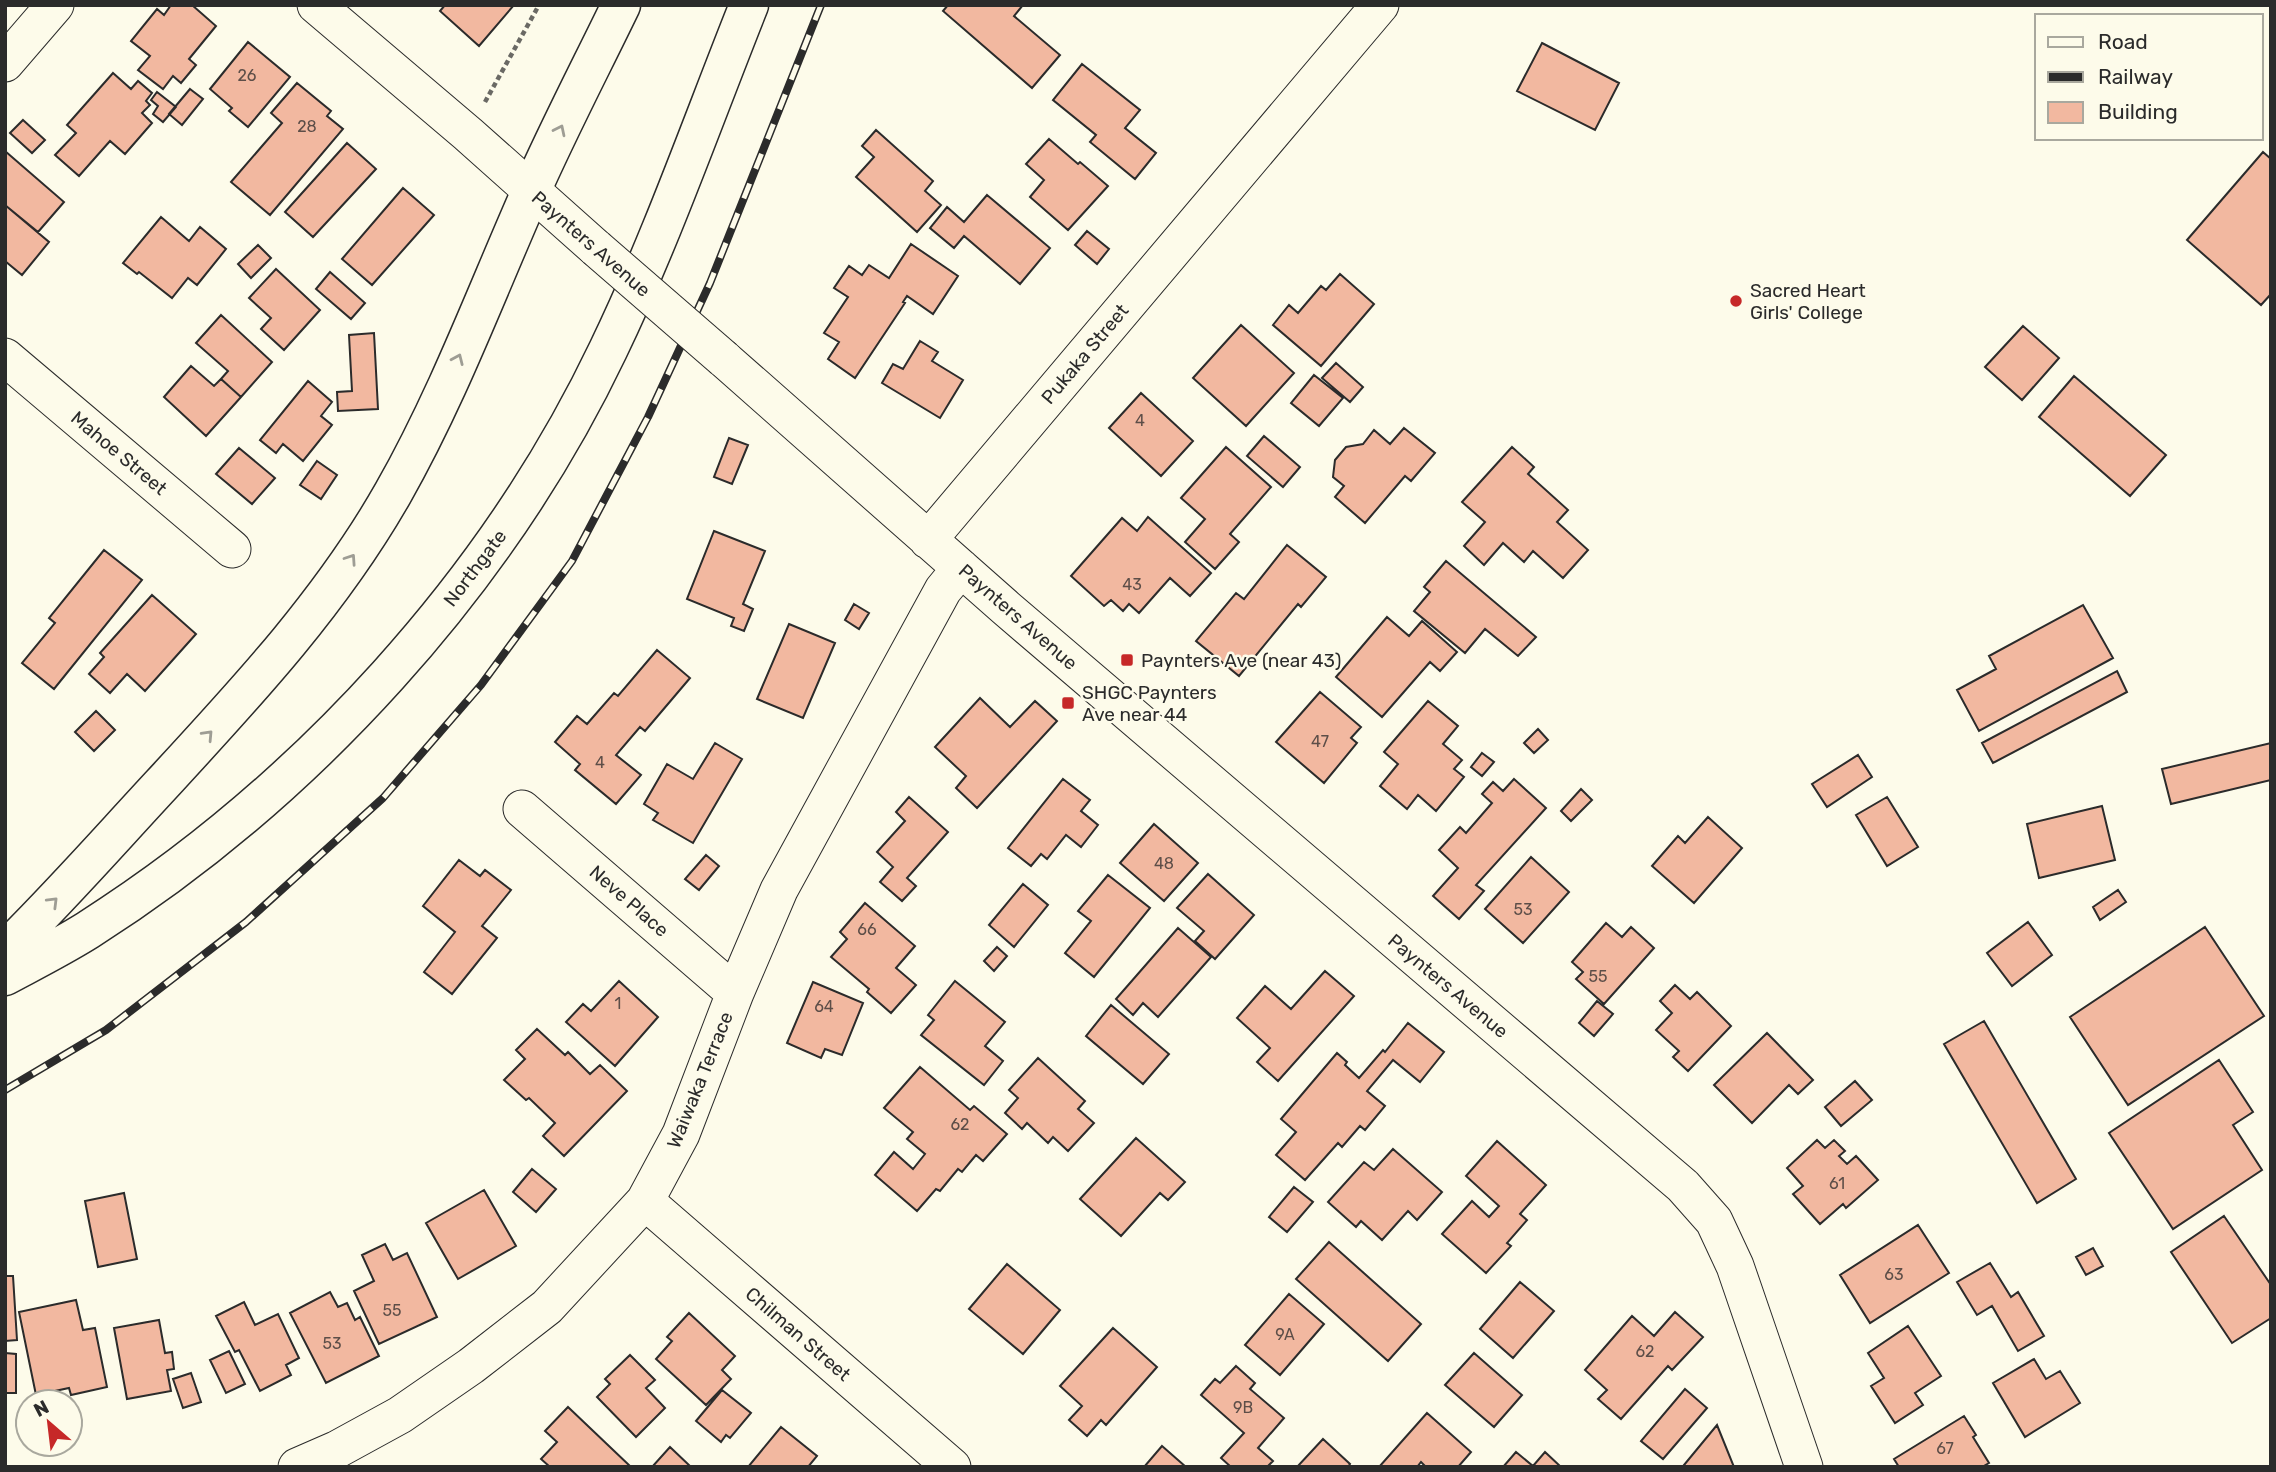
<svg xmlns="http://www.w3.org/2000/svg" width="2276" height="1472" viewBox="0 0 2276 1472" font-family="Rubik,sans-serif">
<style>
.building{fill:#f2b8a0;stroke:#2b2b2b;stroke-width:2}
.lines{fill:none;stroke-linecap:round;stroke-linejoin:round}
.minor-casing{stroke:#2b2b2b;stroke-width:39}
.highway-casing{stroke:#2b2b2b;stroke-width:41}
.path{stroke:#6a6964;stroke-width:4.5;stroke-dasharray:5 3.5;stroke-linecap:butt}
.minor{stroke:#fdfbea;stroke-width:37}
.highway{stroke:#fdfbea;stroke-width:38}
.rail-casing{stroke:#2b2b2b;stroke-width:8}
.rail{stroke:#fdfbea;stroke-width:5;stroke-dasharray:16;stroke-linecap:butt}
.minor-bridge-casing{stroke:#2b2b2b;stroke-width:39;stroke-linecap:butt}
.minor-bridge{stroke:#fdfbea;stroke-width:37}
.oneway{stroke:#9e9d94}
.poi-dot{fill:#c62828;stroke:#fdfbea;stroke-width:2.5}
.labels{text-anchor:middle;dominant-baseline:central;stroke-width:5;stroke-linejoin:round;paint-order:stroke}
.number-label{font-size:16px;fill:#5d4e48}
.street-label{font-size:19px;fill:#2b2b2b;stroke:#fdfbea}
.poi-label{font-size:19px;fill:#2b2b2b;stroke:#fdfbea;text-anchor:start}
</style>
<rect width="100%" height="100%" fill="#fdfbea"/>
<!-- building -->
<path class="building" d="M171,5H192L216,26L189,59L196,65L181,83L173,76L163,89L138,70L150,56L131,41L157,9L164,15Z
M445,5H514L479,46L440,11Z
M948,5H1023L1014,16L1060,55L1032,88L943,11Z
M248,42L290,77L248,127L229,111L232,108L210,89Z
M1542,43L1619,83L1595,130L1517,91Z
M1082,64L1140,110L1125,128L1156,153L1135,179L1090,142L1096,135L1053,100Z
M113,73L131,89L138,81L152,93L146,101L150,105L142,113L152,123L125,154L110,141L79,176L55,155L76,133L67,125Z
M297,83L331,111L327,116L343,129L270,215L231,182L282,123L271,113Z
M190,89L203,99L182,125L169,114Z
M157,92L176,107L163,122L153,114L158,106L151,100Z
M23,120L45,140L32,153L10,133Z
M876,130L933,181L925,191L941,205L917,232L856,177L874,157L862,146Z
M1049,139L1078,164L1080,162L1108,186L1068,230L1030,197L1044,180L1026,164Z
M347,143L376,169L313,237L285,212Z
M5,151L64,202L38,232L5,205Z
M2263,152L2271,159V294L2261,305L2187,240Z
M403,188L434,215L372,285L342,259Z
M987,195L1050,248L1020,284L964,236L954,248L930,228L947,207L964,222Z
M5,205L49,242L22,275L5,261Z
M161,217L189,241L200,227L226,249L197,285L188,278L172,298L139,272L137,274L123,263Z
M1087,231L1109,249L1097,264L1075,245Z
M911,244L958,276L933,314L907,296L903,302L905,303L855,378L828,359L839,342L824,333L848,297L834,288L849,266L862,275L869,265L889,278Z
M258,245L271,258L251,278L238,264Z
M276,269L320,310L284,350L261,329L271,318L249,298Z
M330,272L365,303L351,319L316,289Z
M1340,274L1374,304L1321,366L1273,325L1289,305L1298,313L1321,286L1326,290Z
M221,315L272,362L241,397L221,379L228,371L196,343Z
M1241,325L1294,373L1246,426L1193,378Z
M2023,326L2059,358L2022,400L1985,367Z
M374,333L378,409L338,411L337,392L352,391L349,335Z
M920,341L938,352L932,361L963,380L940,418L882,383L893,364L903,369Z
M1336,363L1363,387L1350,402L1322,378Z
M191,366L214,386L221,379L241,397L206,436L164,397Z
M1314,375L1343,398L1319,426L1291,403Z
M2074,376L2166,455L2130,496L2039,417Z
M308,381L332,402L321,416L332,425L303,461L283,444L276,453L260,440Z
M1141,393L1193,441L1161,476L1109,428Z
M1404,428L1435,453L1411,481L1405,476L1365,523L1335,497L1344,486L1333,477L1335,460L1346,447L1363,444L1374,430L1390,444Z
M1264,436L1300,467L1283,487L1247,456Z
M729,438L748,445L732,484L714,477Z
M1226,447L1271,487L1230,534L1239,542L1215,569L1185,542L1205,519L1181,498Z
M1512,447L1534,467L1528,474L1568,510L1557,522L1588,550L1563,578L1533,551L1524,562L1503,543L1484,565L1464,546L1485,522L1462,502Z
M239,448L275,478L252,504L216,474Z
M317,461L337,475L321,499L300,485Z
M1148,517L1211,573L1190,596L1170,578L1139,613L1129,604L1123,611L1111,600L1104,606L1071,576L1122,518L1137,531Z
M714,531L765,551L743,604L753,609L744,631L731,626L734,618L687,599Z
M1287,545L1326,577L1301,607L1298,604L1239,676L1196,641L1236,593L1244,599Z
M104,550L142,580L54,689L22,663L55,623L49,618Z
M1446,561L1536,637L1518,656L1485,629L1465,653L1414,611L1430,592L1424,587Z
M152,595L196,634L145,691L127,674L110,693L89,674L104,657L100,653Z
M854,604L869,613L859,629L845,620Z
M2083,605L2113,658L1979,731L1957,690L1996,669L1989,656Z
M1387,617L1409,636L1422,621L1457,652L1440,671L1430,662L1382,717L1336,677Z
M789,624L835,643L803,718L757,699Z
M657,650L690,678L645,731L640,727L616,755L641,775L616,804L575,770L580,764L555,742L577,716L587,724L614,693L618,696Z
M2117,671L2127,692L1993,763L1982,743Z
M1320,692L1361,727L1351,738L1357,743L1324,783L1276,742Z
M980,698L1010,727L1035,701L1057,721L977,808L956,788L966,776L935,747Z
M1428,701L1458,726L1443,744L1462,760L1454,769L1464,777L1436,811L1418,795L1407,809L1380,786L1398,764L1384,752Z
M96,711L115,730L94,751L75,732Z
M1538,729L1548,740L1534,753L1524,743Z
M715,743L742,759L693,843L653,820L658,813L644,804L667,764L693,779Z
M2271,743V780L2171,804L2162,769Z
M1482,753L1494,762L1482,776L1471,767Z
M1858,755L1872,777L1827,807L1812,784Z
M1063,779L1090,800L1081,811L1098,825L1081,847L1066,835L1047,859L1041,854L1031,866L1008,848Z
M1514,779L1546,808L1476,885L1484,891L1459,919L1433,896L1458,868L1439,850L1460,827L1466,833L1492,803L1482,794L1493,782L1503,791Z
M1581,789L1592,800L1571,821L1561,811Z
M909,797L948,832L907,878L916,886L902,901L880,882L893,867L877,852L905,821L896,812Z
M1887,797L1918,847L1887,866L1856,815Z
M2102,806L2115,860L2039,878L2027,824Z
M1708,817L1742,848L1694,903L1652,866L1678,836L1685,843Z
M1154,824L1198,863L1164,901L1120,863Z
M706,855L719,866L699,890L685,879Z
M1531,857L1569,892L1523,943L1485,909Z
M459,860L480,876L485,870L511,890L482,926L497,938L452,994L424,972L455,932L423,906Z
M1208,874L1254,915L1215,959L1195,941L1204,931L1177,908Z
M1108,875L1150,908L1094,977L1065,953L1091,921L1078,911Z
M1023,884L1048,905L1014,947L989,925Z
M2118,890L2126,902L2100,920L2093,907Z
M865,903L915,946L896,968L916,985L891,1013L867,992L869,989L831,957L847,939L840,932Z
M2028,922L2052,955L2012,986L1987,953Z
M1606,923L1622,937L1631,927L1654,948L1604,1004L1576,979L1583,972L1572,962Z
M2205,927L2264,1016L2128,1105L2070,1017Z
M1178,928L1211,957L1158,1017L1143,1003L1133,1015L1116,999Z
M997,947L1007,956L994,971L984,961Z
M1325,971L1354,996L1278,1081L1257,1062L1270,1048L1237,1018L1265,986L1291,1009Z
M619,981L658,1017L615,1066L566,1022L583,1004L591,1011Z
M955,981L1005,1022L985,1046L1003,1061L984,1085L921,1035L934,1020L928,1015Z
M813,982L863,1003L842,1055L825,1049L821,1058L787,1043Z
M1675,985L1690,999L1697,992L1731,1026L1688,1071L1673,1057L1679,1051L1656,1030L1672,1013L1660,1001Z
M1597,1001L1613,1014L1594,1036L1579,1023Z
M1111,1005L1169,1054L1143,1084L1086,1036Z
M1984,1021L2076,1179L2037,1203L1944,1044Z
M1408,1023L1444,1052L1420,1082L1393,1060L1367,1091L1385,1106L1365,1130L1360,1126L1342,1147L1338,1143L1305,1180L1276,1155L1296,1132L1281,1119L1337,1053L1347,1062L1345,1065L1359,1078L1383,1050L1385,1052Z
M537,1029L565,1055L568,1052L590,1074L600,1065L627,1091L564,1156L543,1136L555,1123L529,1098L526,1100L504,1080L525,1059L516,1050Z
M1767,1033L1813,1080L1798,1094L1789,1085L1752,1123L1714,1085Z
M1038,1058L1085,1101L1078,1109L1094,1123L1068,1151L1053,1137L1048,1143L1027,1123L1022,1129L1005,1113L1018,1098L1009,1090Z
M2219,1060L2253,1112L2233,1125L2262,1170L2173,1229L2109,1133Z
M920,1067L970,1110L974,1106L1007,1134L983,1161L976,1155L962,1172L958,1169L940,1191L936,1189L917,1211L875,1175L894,1152L913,1169L925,1154L907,1139L913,1132L884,1108Z
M1855,1081L1872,1100L1841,1126L1825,1107Z
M1136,1138L1185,1182L1168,1200L1160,1193L1121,1236L1080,1199Z
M1817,1140L1825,1148L1834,1140L1845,1151L1839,1156L1847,1164L1856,1156L1878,1180L1846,1208L1843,1204L1820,1224L1793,1194L1803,1186L1787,1168Z
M1497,1141L1546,1185L1520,1214L1527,1220L1507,1243L1511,1246L1486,1273L1442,1234L1472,1201L1489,1217L1499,1206L1466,1176Z
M1393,1149L1442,1192L1417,1220L1408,1211L1382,1240L1361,1221L1356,1227L1328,1202L1364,1162L1374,1170Z
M532,1169L556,1189L536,1212L513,1192Z
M1294,1187L1313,1202L1287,1232L1269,1217Z
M484,1190L516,1246L458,1279L426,1223Z
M124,1193L137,1259L98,1267L85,1201Z
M2224,1216L2271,1285V1318L2232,1343L2171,1252Z
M1918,1225L1949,1273L1870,1323L1840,1275Z
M1329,1242L1421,1324L1388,1361L1296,1279Z
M385,1244L393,1260L407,1253L437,1317L379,1344L354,1291L374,1281L362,1255Z
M2093,1248L2103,1266L2086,1275L2076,1257Z
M1990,1263L2011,1297L2018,1292L2044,1336L2018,1351L1992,1306L1977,1315L1957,1282Z
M1007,1264L1060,1310L1023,1354L969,1309Z
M5,1276H13L17,1340L5,1341Z
M1520,1282L1554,1311L1513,1358L1480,1329Z
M330,1292L338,1307L347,1303L355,1320L360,1317L379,1356L326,1383L290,1313Z
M1289,1294L1324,1324L1280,1375L1245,1345Z
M76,1300L83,1330L95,1328L107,1387L71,1395L69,1388L36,1395L19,1312Z
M244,1302L255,1325L278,1314L299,1358L286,1365L291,1375L260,1391L239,1350L235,1352L216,1316Z
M1675,1312L1703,1337L1672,1370L1668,1366L1621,1419L1598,1399L1607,1390L1585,1370L1632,1316L1654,1336Z
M689,1313L735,1356L722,1370L731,1379L706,1405L656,1359L672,1341L667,1337Z
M159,1320L165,1353L172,1352L174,1369L167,1370L171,1391L127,1399L114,1328Z
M1908,1326L1941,1376L1915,1393L1923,1405L1895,1423L1871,1386L1884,1378L1868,1353Z
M1113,1328L1157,1367L1106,1425L1101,1420L1087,1436L1069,1420L1082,1406L1060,1386Z
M229,1351L245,1384L226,1393L210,1360Z
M5,1353L16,1354V1393H5Z
M1474,1353L1522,1395L1494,1427L1445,1385Z
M630,1355L655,1380L646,1388L665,1408L636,1437L597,1397L610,1384L605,1379Z
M2034,1359L2046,1379L2060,1371L2080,1403L2025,1437L1993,1383Z
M1236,1366L1255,1383L1250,1389L1284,1418L1258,1448L1273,1461L1267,1467H1231L1221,1458L1244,1433L1201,1395L1215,1379L1220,1383Z
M191,1373L201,1402L183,1408L173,1379Z
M1685,1389L1707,1408L1663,1459L1641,1441Z
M722,1390L751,1413L730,1438L726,1435L721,1442L696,1421Z
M568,1407L631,1467H550L541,1459L557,1442L545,1431Z
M1427,1413L1471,1452L1458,1467H1426L1421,1462L1417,1467H1379Z
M1964,1416L1976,1435L1973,1437L1989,1463L1982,1467H1899L1894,1459Z
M1717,1425L1734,1467H1686L1684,1465Z
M781,1427L817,1456L808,1467H748Z
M1323,1439L1350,1464L1348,1467H1297Z
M1162,1446L1186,1467H1144Z
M670,1447L691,1467H652Z
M1516,1452L1533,1466L1545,1452L1561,1467H1503Z"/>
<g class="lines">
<defs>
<path id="minor" d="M316,5L468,134L596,248
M5,63L55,5
M5,357L232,549
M724,359L1006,608L1683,1186L1714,1221L1735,1266L1804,1467
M928,540L1380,5
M522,809L735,993
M645,1201L952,1467
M297,1467L336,1450L400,1415L471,1366L547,1307L645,1201L681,1134L735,993L779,890L943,590L961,568"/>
<path id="highway" d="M5,951C60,897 110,840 162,784C246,693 331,602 393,493C447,398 485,296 529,196C557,132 590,69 621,5
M5,976C33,961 61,947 88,930C305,792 497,583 608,350C662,238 703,120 749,5"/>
</defs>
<!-- minor casing -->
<use href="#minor" class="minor-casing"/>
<!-- highway casing -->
<use href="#highway" class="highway-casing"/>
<!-- path -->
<path class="path" d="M485,102L539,5"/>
<!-- minor -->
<use href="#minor" class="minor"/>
<!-- highway -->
<use href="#highway" class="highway"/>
<defs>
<path id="rail" d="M5,1090L106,1030L246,922L383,798L481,685L572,561L648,417L710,283L821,5"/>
</defs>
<!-- rail casing -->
<use href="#rail" class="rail-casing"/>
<!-- rail -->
<use href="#rail" class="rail"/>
<defs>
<path id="minor-bridge" d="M596,248L724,359"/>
</defs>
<!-- minor-bridge casing -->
<use href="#minor-bridge" class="minor-bridge-casing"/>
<!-- minor-bridge -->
<use href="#minor-bridge" class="minor-bridge"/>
</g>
<!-- one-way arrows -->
<defs><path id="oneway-chevron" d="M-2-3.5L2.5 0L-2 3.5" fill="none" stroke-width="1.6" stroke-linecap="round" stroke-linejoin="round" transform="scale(1.75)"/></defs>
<g class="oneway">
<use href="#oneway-chevron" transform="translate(560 130) rotate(-64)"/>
<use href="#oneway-chevron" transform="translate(458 359) rotate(-66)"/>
<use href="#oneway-chevron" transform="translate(351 559) rotate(-56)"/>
<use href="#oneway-chevron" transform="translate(208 735) rotate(-47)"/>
<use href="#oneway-chevron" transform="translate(53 902) rotate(-45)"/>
</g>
<!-- markers -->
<g class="poi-dot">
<circle cx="1736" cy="301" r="7"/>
<rect x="1120" y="653" width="14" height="14" rx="3.5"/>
<rect x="1061" y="696" width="14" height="14" rx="3.5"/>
</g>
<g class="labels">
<!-- number labels -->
<g class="number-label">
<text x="247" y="75">26</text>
<text x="307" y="126">28</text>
<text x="1140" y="420">4</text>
<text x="1132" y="584">43</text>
<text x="1320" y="741">47</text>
<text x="600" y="762">4</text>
<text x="1164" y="863">48</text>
<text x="1523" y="909">53</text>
<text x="867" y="929">66</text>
<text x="1598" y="976">55</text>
<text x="618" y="1003">1</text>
<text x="824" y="1006">64</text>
<text x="960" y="1124">62</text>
<text x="1837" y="1183">61</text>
<text x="1894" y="1274">63</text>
<text x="392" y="1310">55</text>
<text x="1285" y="1334">9A</text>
<text x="332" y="1343">53</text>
<text x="1645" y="1351">62</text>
<text x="1243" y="1407">9B</text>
<text x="1945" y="1448">67</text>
</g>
<!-- street labels -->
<g class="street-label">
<text transform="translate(591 244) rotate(41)">Paynters Avenue</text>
<text transform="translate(1085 354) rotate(-50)">Pukaka Street</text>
<text transform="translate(119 453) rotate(40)">Mahoe Street</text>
<text transform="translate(475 568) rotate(-53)">Northgate</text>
<text transform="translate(1018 617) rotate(41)">Paynters Avenue</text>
<text transform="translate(629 901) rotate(41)">Neve Place</text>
<text transform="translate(1448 986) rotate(40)">Paynters Avenue</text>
<text transform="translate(700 1080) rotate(-68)">Waiwaka Terrace</text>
<text transform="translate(798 1334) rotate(41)">Chilman Street</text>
</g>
<!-- poi labels -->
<g class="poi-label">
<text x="1750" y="290">Sacred Heart<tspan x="1750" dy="22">Girls' College</tspan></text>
<text x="1141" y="660">Paynters Ave (near 43)</text>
<text x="1082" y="692">SHGC Paynters<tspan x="1082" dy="22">Ave near 44</tspan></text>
</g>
</g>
<!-- border -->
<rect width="2276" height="1472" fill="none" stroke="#2b2b2b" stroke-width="14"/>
<!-- legend -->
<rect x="2035" y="14" width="228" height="126" fill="#fdfbea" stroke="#a9a89e" stroke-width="2"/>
<rect x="2048" y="37" width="35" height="10" fill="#fdfbea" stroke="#a9a89e" stroke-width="2"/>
<text x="2098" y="49" font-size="21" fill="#2b2b2b">Road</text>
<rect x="2048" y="72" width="35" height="10" fill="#2b2b2b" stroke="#a9a89e" stroke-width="2"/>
<text x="2098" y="84" font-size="21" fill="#2b2b2b">Railway</text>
<rect x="2048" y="102" width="35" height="21" fill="#f2b8a0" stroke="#a9a89e" stroke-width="2"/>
<text x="2098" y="119" font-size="21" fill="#2b2b2b">Building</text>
<!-- north arrow -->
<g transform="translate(49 1423) rotate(332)"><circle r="33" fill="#fdfbea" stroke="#a9a89e" stroke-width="2"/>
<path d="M0-5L12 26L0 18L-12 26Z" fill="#c62828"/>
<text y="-10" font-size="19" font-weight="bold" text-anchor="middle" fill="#2b2b2b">N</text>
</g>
</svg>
